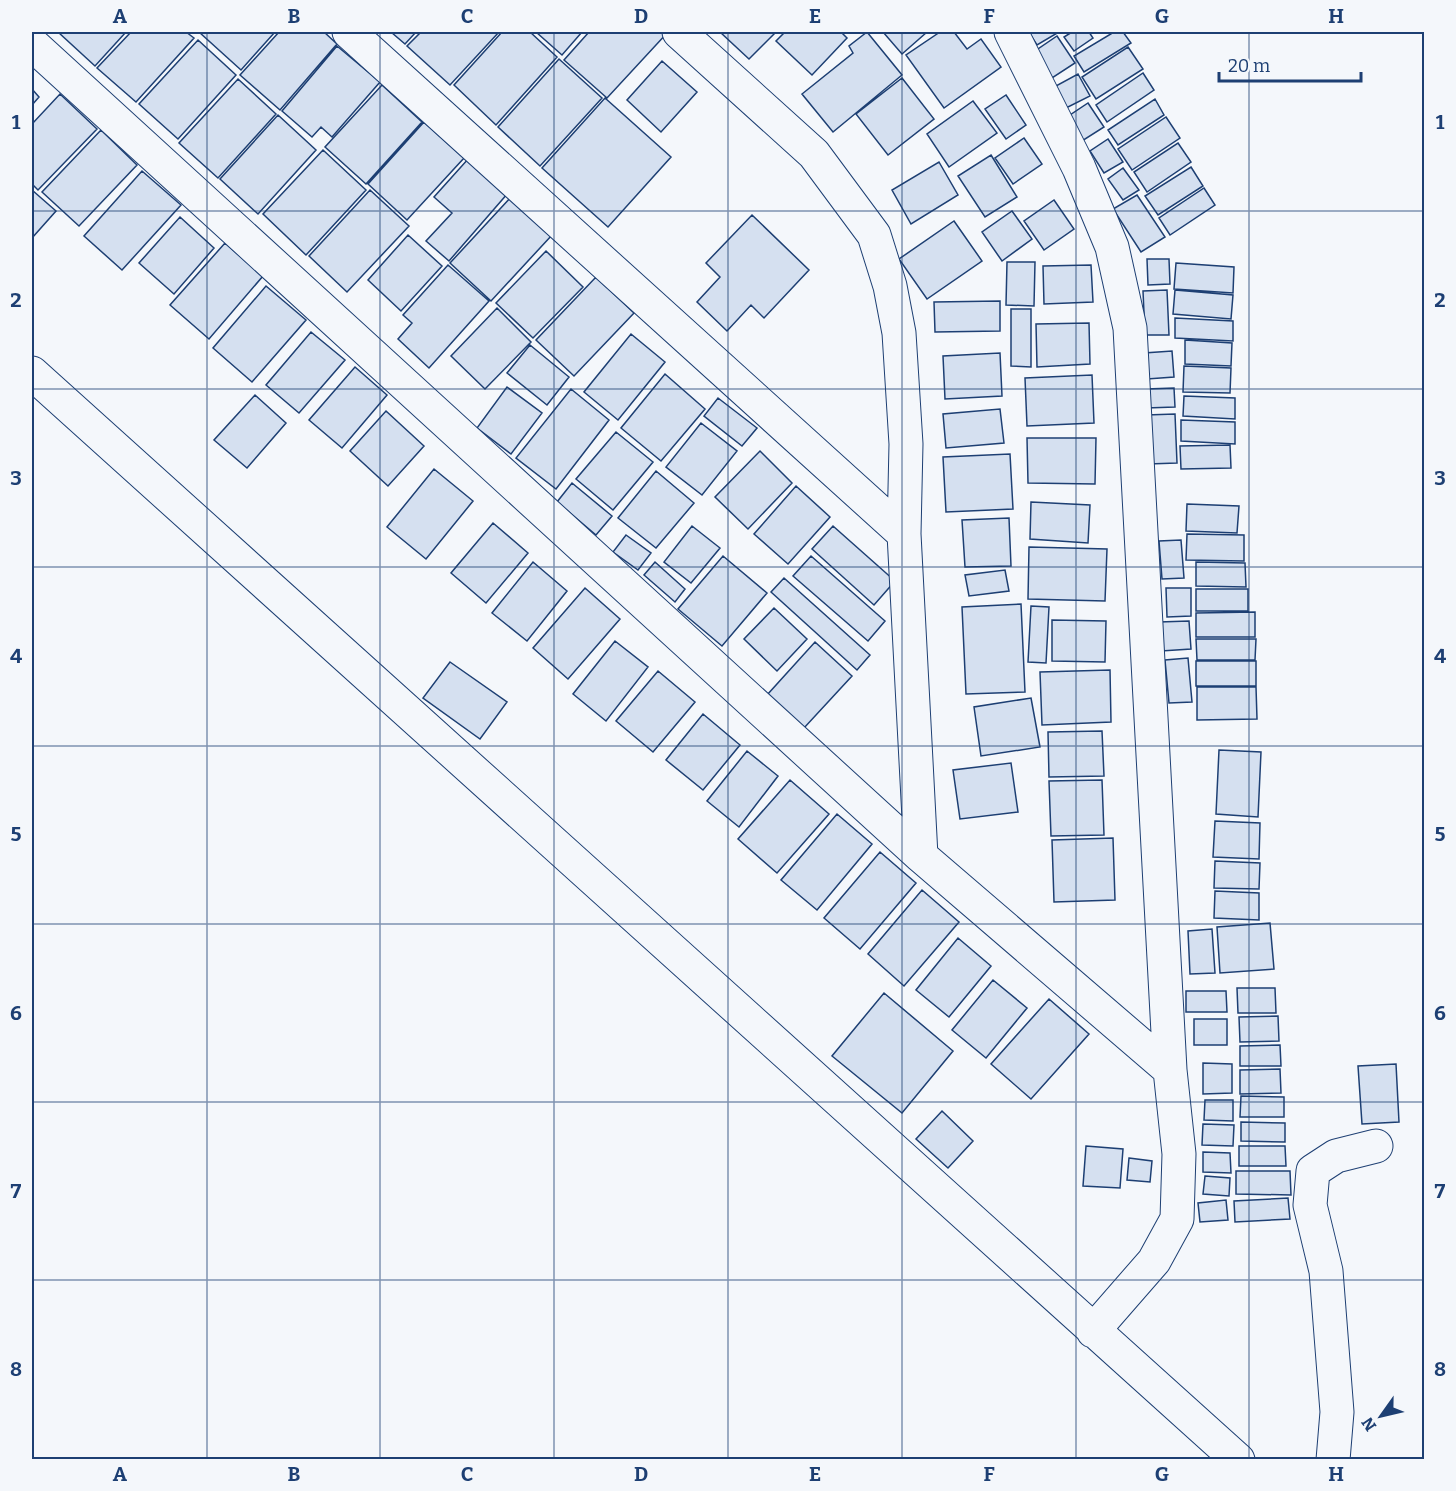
<svg xmlns="http://www.w3.org/2000/svg" width="1456" height="1491" viewBox="0 0 1456 1491" font-family="Bitter,serif">
<style>
.building{fill:#d5e0f0;stroke:#1d3f73;stroke-width:1.5}
.lines{fill:none;stroke-linecap:round;stroke-linejoin:round}
.minor-casing{stroke:#1d3f73;stroke-width:35}
.minor{stroke:#f4f7fb;stroke-width:33}
.grid{fill:none;stroke:#1d3f73;stroke-width:1.5;stroke-opacity:0.55}
.neatline{fill:none;stroke:#1d3f73;stroke-width:2}
.grid-label{font-size:20px;text-anchor:middle;font-weight:bold;fill:#1d3f73}
</style>
<rect width="100%" height="100%" fill="#f4f7fb"/>
<!-- building -->
<path class="building" d="M58,32H126L95,66Z
M131,32H186L194,38L136,102L97,68Z
M199,32H275L241,70Z
M279,32H324L337,44L280,110L240,75Z
M391,32H416L405,44Z
M421,32H499L450,85L407,46Z
M502,32H530L557,57L496,125L454,85Z
M536,32H582L562,55Z
M589,32H668L607,98L564,60Z
M720,32H776L749,59Z
M785,32H841L847,38L812,75L776,41Z
M867,32L902,75L833,132L802,94L853,53L849,46Z
M883,32H927L902,54Z
M940,32H954L967,49L981,39L1001,67L944,108L906,55Z
M1033,32H1059L1037,45L1030,34Z
M1072,32H1089L1093,38L1074,51L1064,37Z
M1114,32H1123L1131,43L1084,72L1074,56Z
M1057,36L1075,63L1052,78L1035,51Z
M198,40L236,75L178,139L139,104Z
M337,46L380,82L332,137L321,127L312,137L282,111Z
M1128,47L1143,69L1096,99L1082,77Z
M559,59L602,98L540,166L498,127Z
M662,61L697,92L661,132L627,100Z
M1143,73L1154,90L1107,122L1096,105Z
M1078,74L1090,96L1066,108L1054,87Z
M902,78L934,119L888,155L856,114Z
M238,79L276,114L218,178L179,143Z
M382,85L422,122L366,184L325,147Z
M32,89L39,97L32,105Z
M60,94L97,129L38,190L32,184V124Z
M1006,95L1026,125L1006,139L985,109Z
M605,98L671,157L608,227L542,168Z
M1155,99L1164,115L1118,145L1108,130Z
M973,101L997,133L949,167L927,134Z
M1088,103L1104,127L1082,141L1067,117Z
M278,115L316,150L258,214L220,179Z
M1166,117L1180,138L1132,170L1118,149Z
M424,122L464,158L407,220L368,184Z
M101,130L137,165L79,226L42,192Z
M1024,138L1042,164L1013,184L995,158Z
M1108,139L1123,162L1104,173L1090,151Z
M1178,143L1191,162L1147,192L1134,172Z
M323,150L366,190L306,255L263,214Z
M991,155L1017,197L985,217L958,176Z
M469,158L508,193L449,261L426,241L452,213L434,197Z
M939,162L958,195L911,224L892,190Z
M1191,167L1203,186L1158,215L1145,196Z
M1123,168L1139,190L1123,200L1108,179Z
M142,171L181,205L122,270L84,236Z
M1204,188L1215,205L1170,235L1159,218Z
M32,190L56,211L32,238Z
M370,190L409,226L347,292L309,256Z
M1137,195L1165,237L1141,252L1113,209Z
M511,197L552,235L491,301L450,263Z
M1054,200L1074,229L1044,250L1024,221Z
M1012,211L1032,239L1002,261L982,232Z
M752,215L809,270L764,318L751,305L727,331L697,302L720,277L706,263Z
M180,217L214,248L174,294L139,263Z
M954,221L982,261L927,299L899,259Z
M408,235L442,266L401,311L368,280Z
M225,243L263,276L209,339L170,305Z
M546,251L583,287L533,338L496,303Z
M1147,259H1169L1170,284L1148,285Z
M1007,262H1035L1034,306L1006,305Z
M1176,263L1234,267L1233,293L1174,289Z
M448,265L489,301L429,368L398,339L412,323L403,315Z
M1091,265L1093,302L1044,304L1043,266Z
M596,277L634,313L574,376L536,340Z
M266,286L306,320L252,382L213,348Z
M1167,290L1169,335H1145L1143,291Z
M1175,290L1233,295L1231,319L1173,314Z
M1000,301V331L935,332L934,302Z
M497,308L531,342L485,389L451,356Z
M1011,309H1031V367L1011,366Z
M1175,318L1233,321V341L1175,338Z
M1089,323L1090,364L1037,367L1036,324Z
M311,332L345,360L299,413L266,385Z
M631,334L665,362L618,420L584,392Z
M1185,340L1232,343L1231,366L1185,364Z
M530,345L569,377L547,405L507,373Z
M1172,351L1174,377L1147,379L1144,353Z
M1000,353L1002,396L945,399L943,356Z
M1184,366L1231,368L1230,393L1183,392Z
M355,367L387,395L342,448L309,420Z
M665,374L705,409L661,461L621,428Z
M1092,375L1094,423L1027,426L1025,378Z
M507,387L542,413L511,454L477,428Z
M1174,388L1175,407L1146,408V389Z
M571,389L609,420L556,489L516,458Z
M255,395L286,423L247,468L214,440Z
M1184,396L1235,398V419L1183,416Z
M718,398L757,428L742,446L704,416Z
M1000,409L1004,443L946,448L943,414Z
M386,411L424,446L388,486L350,451Z
M1175,414L1177,463L1148,464L1146,415Z
M1181,420L1235,422V444L1181,441Z
M701,423L737,451L702,495L666,467Z
M616,432L653,462L613,510L576,479Z
M1027,438H1096L1095,484L1028,483Z
M1230,445L1231,468L1181,469L1180,446Z
M760,451L792,483L748,529L715,497Z
M1010,454L1013,509L946,512L943,457Z
M434,469L473,501L426,559L387,527Z
M656,471L694,503L656,548L618,518Z
M572,483L612,516L596,535L557,502Z
M796,486L830,517L788,564L754,534Z
M1031,502L1090,505L1088,543L1030,539Z
M1187,504L1239,506L1237,533L1186,531Z
M1009,518L1011,566L965,567L962,520Z
M493,523L528,553L486,603L451,573Z
M692,526L720,548L691,583L664,562Z
M833,526L895,581L874,605L812,549Z
M1187,534L1244,535V561L1186,560Z
M626,535L651,553L638,570L613,552Z
M1181,540L1184,578L1162,579L1159,541Z
M1029,547L1107,549L1105,601L1028,599Z
M723,556L767,593L722,646L678,609Z
M811,556L885,621L868,641L793,576Z
M533,562L567,591L527,641L492,613Z
M655,562L685,589L675,602L644,575Z
M1196,562L1245,563L1246,587L1196,586Z
M1005,570L1009,591L969,596L965,575Z
M784,578L870,655L857,670L771,592Z
M585,588L620,619L568,679L533,648Z
M1166,588H1191V616L1167,617Z
M1196,589H1248V611H1196Z
M1021,604L1025,692L966,694L962,607Z
M1031,606L1049,607L1046,663L1028,662Z
M774,608L807,639L777,671L744,639Z
M1255,612V637H1196V613Z
M1052,620L1106,621L1105,662L1052,661Z
M1189,621L1191,649L1161,651L1159,622Z
M1196,639H1256L1255,660H1197Z
M615,641L648,667L606,721L573,694Z
M815,642L852,676L804,728L767,695Z
M1188,658L1192,702L1169,703L1165,660Z
M1196,661H1256V686H1196Z
M450,662L507,702L480,739L423,698Z
M1110,670L1111,722L1042,725L1040,672Z
M658,671L695,702L653,752L616,721Z
M1197,687H1256L1257,719L1197,720Z
M1031,698L1040,747L981,756L974,707Z
M703,714L740,745L703,790L666,760Z
M1102,731L1104,776L1049,777L1048,732Z
M1219,750L1261,752L1258,817L1216,814Z
M747,751L778,776L739,827L707,801Z
M1011,763L1018,812L960,819L953,770Z
M790,780L829,814L777,873L738,839Z
M1102,780L1104,835L1051,836L1049,781Z
M837,814L872,844L817,910L781,880Z
M1215,821L1260,823L1259,859L1213,857Z
M1113,838L1115,900L1054,902L1052,840Z
M880,852L916,883L860,949L824,918Z
M1215,861L1260,863L1259,889L1214,888Z
M922,890L959,922L904,986L868,954Z
M1215,891L1259,893V920L1214,918Z
M1270,923L1274,969L1220,973L1217,927Z
M1212,929L1215,973L1190,974L1188,931Z
M958,938L991,966L949,1017L916,990Z
M993,980L1027,1008L986,1058L952,1030Z
M1237,988H1275L1276,1013H1238Z
M1186,991H1226L1227,1012H1186Z
M884,993L953,1051L902,1113L832,1056Z
M1049,999L1089,1034L1031,1099L991,1064Z
M1278,1016L1279,1041L1240,1042L1239,1017Z
M1194,1019H1227V1045H1194Z
M1280,1045L1281,1066H1240V1046Z
M1203,1063L1232,1064V1093L1203,1094Z
M1396,1064L1399,1122L1362,1124L1358,1066Z
M1280,1069L1281,1093L1240,1094V1070Z
M1241,1096L1284,1097V1117H1240Z
M1205,1100H1233V1121L1204,1120Z
M942,1111L973,1141L948,1168L916,1139Z
M1241,1122L1285,1123V1142L1241,1141Z
M1203,1124L1234,1125L1233,1146L1202,1145Z
M1086,1146L1123,1149L1120,1188L1083,1186Z
M1239,1146H1285L1286,1166H1239Z
M1203,1152L1230,1153L1231,1173L1203,1172Z
M1129,1158L1152,1161L1150,1182L1127,1180Z
M1236,1171H1290L1291,1195L1236,1194Z
M1205,1176L1230,1178L1229,1196L1203,1194Z
M1288,1198L1290,1219L1235,1222L1234,1201Z
M1226,1200L1228,1220L1200,1222L1198,1203Z"/>
<g class="lines">
<defs>
<path id="minor" d="M349,32L904,534
M679,32L814,154L874,235L890,286L899,333L906,444L904,534L921,856
M1011,32L1079,168L1112,247L1130,328L1170,1070L1179,1154L1177,1219L1154,1261L1093,1331
M32,44L921,856L1170,1070
M32,373L1238,1460
M1333,1460L1337,1412L1326,1271L1310,1205L1313,1171L1336,1156L1376,1146"/>
</defs>
<!-- minor casing -->
<use href="#minor" class="minor-casing"/>
<!-- minor -->
<use href="#minor" class="minor"/>
</g>
<!-- grid -->
<path class="grid" d="M207,32V1460M380,32V1460M554,32V1460M728,32V1460M902,32V1460M1076,32V1460M1249,32V1460M32,211H1424M32,389H1424M32,567H1424M32,746H1424M32,924H1424M32,1102H1424M32,1280H1424"/>
<!-- border -->
<rect width="1456" height="1491" fill="none" stroke="#f4f7fb" stroke-width="66"/>
<!-- north arrow -->
<g transform="translate(1381 1416) rotate(236)" stroke="#f4f7fb" stroke-width="4.5" paint-order="stroke">
<path d="M0-4.5L10 22L0 15L-10 22Z" fill="#1d3f73"/>
<text y="-9" font-size="16" font-weight="bold" text-anchor="middle" fill="#1d3f73">N</text>
</g>
<!-- scale -->
<path d="M1219 72v9h142v-9" fill="none" stroke="#1d3f73" stroke-width="3"/>
<text x="1228" y="72" font-size="18" fill="#1d3f73" stroke="#f4f7fb" stroke-width="4.5" paint-order="stroke">20 m</text>
<rect x="33" y="33" width="1390" height="1425" class="neatline"/>
<g class="grid-label">
<text x="120" y="23">A</text>
<text x="294" y="23">B</text>
<text x="467" y="23">C</text>
<text x="641" y="23">D</text>
<text x="815" y="23">E</text>
<text x="989" y="23">F</text>
<text x="1162" y="23">G</text>
<text x="1336" y="23">H</text>
<text x="16" y="129">1</text>
<text x="1440" y="129">1</text>
<text x="16" y="307">2</text>
<text x="1440" y="307">2</text>
<text x="16" y="485">3</text>
<text x="1440" y="485">3</text>
<text x="16" y="663">4</text>
<text x="1440" y="663">4</text>
<text x="16" y="841">5</text>
<text x="1440" y="841">5</text>
<text x="16" y="1020">6</text>
<text x="1440" y="1020">6</text>
<text x="16" y="1198">7</text>
<text x="1440" y="1198">7</text>
<text x="16" y="1376">8</text>
<text x="1440" y="1376">8</text>
<text x="120" y="1481">A</text>
<text x="294" y="1481">B</text>
<text x="467" y="1481">C</text>
<text x="641" y="1481">D</text>
<text x="815" y="1481">E</text>
<text x="989" y="1481">F</text>
<text x="1162" y="1481">G</text>
<text x="1336" y="1481">H</text>
</g>
</svg>
